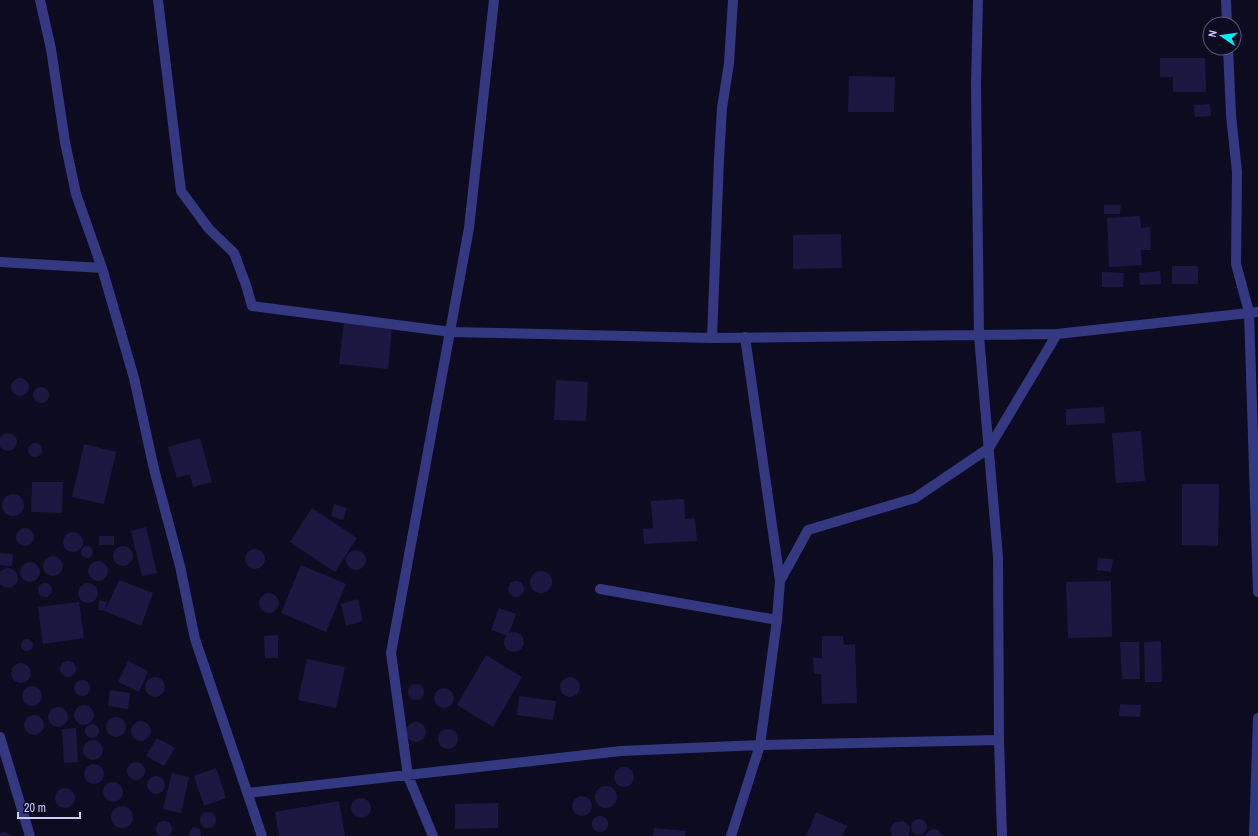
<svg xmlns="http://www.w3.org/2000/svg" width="1258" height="836" viewBox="0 0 1258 836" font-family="'Archivo Narrow',sans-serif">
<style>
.building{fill:#1c1741}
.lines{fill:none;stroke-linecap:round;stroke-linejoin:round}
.minor{stroke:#343881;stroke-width:10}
</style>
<rect width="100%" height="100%" fill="#0d0b20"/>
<!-- building -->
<path class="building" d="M1160,58H1205L1206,92H1173V77H1160Z
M849,76L895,77L894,112H848Z
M1210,104L1211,116L1195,117L1194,105Z
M1104,205H1121L1120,214H1104Z
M1140,216L1141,228L1150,227L1151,250H1141L1142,265L1109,267L1107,218Z
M841,234L842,268L793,269V235Z
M1172,266H1198V284H1172Z
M1160,271L1161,284L1140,285L1139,273Z
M1102,272L1124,273L1123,287H1102Z
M344,321L392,326L388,369L339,364Z
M11 387a9 9 0 1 1 18 0a9 9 0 1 1-18 0Z
M556,380L588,382L586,421L554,420Z
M33 395a8 8 0 1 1 16 0a8 8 0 1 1-16 0Z
M1104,407L1105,423L1066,425V409Z
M1141,431L1145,481L1116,483L1112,433Z
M-1 442a9 9 0 1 1 18 0a9 9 0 1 1-18 0Z
M200,438L212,482L193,487L190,474L177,478L168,447Z
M28 450a7 7 0 1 1 14 0a7 7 0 1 1-14 0Z
M84,444L116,452L104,504L72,497Z
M32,482H63L62,513L31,512Z
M1182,484H1219L1218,546L1182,545Z
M2 505a11 11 0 1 1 22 0a11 11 0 1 1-22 0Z
M684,499L685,519L695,518L697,541L644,544L643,529L653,528L651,501Z
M334,504L347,508L343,520L331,516Z
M312,508L357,538L335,572L290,542Z
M146,527L157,573L142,576L131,531Z
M16 537a9 9 0 1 1 18 0a9 9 0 1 1-18 0Z
M63 542a10 10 0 1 1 20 0a10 10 0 1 1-20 0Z
M99,536H114V545H99Z
M81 552a6 6 0 1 1 12 0a6 6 0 1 1-12 0Z
M113 556a10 10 0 1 1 20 0a10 10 0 1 1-20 0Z
M245 559a10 10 0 1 1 20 0a10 10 0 1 1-20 0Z
M346 560a10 10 0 1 1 20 0a10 10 0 1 1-20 0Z
M0,553L13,554L12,566L0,565Z
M43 566a10 10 0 1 1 20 0a10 10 0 1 1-20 0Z
M1098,558L1113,559L1111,572L1097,570Z
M88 571a10 10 0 1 1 20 0a10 10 0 1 1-20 0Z
M20 572a10 10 0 1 1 20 0a10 10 0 1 1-20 0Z
M301,565L346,584L326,632L281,613Z
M-2 578a10 10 0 1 1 20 0a10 10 0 1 1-20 0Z
M530 582a11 11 0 1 1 22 0a11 11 0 1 1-22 0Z
M119,580L153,593L141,626L105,611Z
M1111,581L1112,637L1068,638L1066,582Z
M508 589a8 8 0 1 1 16 0a8 8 0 1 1-16 0Z
M38 590a7 7 0 1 1 14 0a7 7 0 1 1-14 0Z
M78 593a10 10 0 1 1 20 0a10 10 0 1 1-20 0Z
M259 603a10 10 0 1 1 20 0a10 10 0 1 1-20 0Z
M358,599L363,621L346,626L341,604Z
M99,600L107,602L105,611L98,610Z
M79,602L84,638L43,644L38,607Z
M499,608L516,614L508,636L491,630Z
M504 642a10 10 0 1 1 20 0a10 10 0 1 1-20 0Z
M278,635V658H265L264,636Z
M822,636H843L844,645L855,644L857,703L822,704L821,674H814L813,658H822Z
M21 645a6 6 0 1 1 12 0a6 6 0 1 1-12 0Z
M1161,641L1162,682H1145L1144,642Z
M1120,642H1139L1140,679H1122Z
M486,655L522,677L493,727L457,705Z
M307,659L345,667L336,708L298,700Z
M128,661L148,671L139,692L118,682Z
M60 669a8 8 0 1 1 16 0a8 8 0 1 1-16 0Z
M11 673a10 10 0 1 1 20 0a10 10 0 1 1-20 0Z
M145 687a10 10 0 1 1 20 0a10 10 0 1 1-20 0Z
M560 687a10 10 0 1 1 20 0a10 10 0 1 1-20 0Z
M74 688a8 8 0 1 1 16 0a8 8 0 1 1-16 0Z
M408 692a8 8 0 1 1 16 0a8 8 0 1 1-16 0Z
M22 696a10 10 0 1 1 20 0a10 10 0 1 1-20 0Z
M434 698a10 10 0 1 1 20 0a10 10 0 1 1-20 0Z
M110,690L130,693L128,709L108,706Z
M519,696L556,701L553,720L517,715Z
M1120,704L1141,705L1140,717L1119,716Z
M74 715a10 10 0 1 1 20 0a10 10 0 1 1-20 0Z
M48 717a10 10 0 1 1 20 0a10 10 0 1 1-20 0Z
M24 725a10 10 0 1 1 20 0a10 10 0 1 1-20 0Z
M106 727a10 10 0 1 1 20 0a10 10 0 1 1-20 0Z
M131 731a10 10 0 1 1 20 0a10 10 0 1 1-20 0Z
M406 732a10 10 0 1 1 20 0a10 10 0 1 1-20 0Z
M85 731a7 7 0 1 1 14 0a7 7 0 1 1-14 0Z
M76,728L78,762L64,763L62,729Z
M438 739a10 10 0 1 1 20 0a10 10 0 1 1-20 0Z
M157,738L175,748L164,766L146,756Z
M83 750a10 10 0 1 1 20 0a10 10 0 1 1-20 0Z
M127 771a9 9 0 1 1 18 0a9 9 0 1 1-18 0Z
M84 774a10 10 0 1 1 20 0a10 10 0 1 1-20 0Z
M614 777a10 10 0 1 1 20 0a10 10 0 1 1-20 0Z
M216,768L226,798L204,806L194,776Z
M172,773L189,777L181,813L163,809Z
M147 785a9 9 0 1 1 18 0a9 9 0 1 1-18 0Z
M103 792a10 10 0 1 1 20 0a10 10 0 1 1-20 0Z
M595 797a11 11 0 1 1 22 0a11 11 0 1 1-22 0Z
M55 798a10 10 0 1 1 20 0a10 10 0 1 1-20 0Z
M572 806a10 10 0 1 1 20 0a10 10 0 1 1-20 0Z
M351 808a10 10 0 1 1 20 0a10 10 0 1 1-20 0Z
M339,801L345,836H279L275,812Z
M498,803V828L455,829V804Z
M111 817a11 11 0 1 1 22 0a11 11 0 1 1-22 0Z
M200 820a8 8 0 1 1 16 0a8 8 0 1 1-16 0Z
M816,812L847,826L842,836H806Z
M592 824a8 8 0 1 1 16 0a8 8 0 1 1-16 0Z
M911 827a8 8 0 1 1 16 0a8 8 0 1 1-16 0Z
M156 829a8 8 0 1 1 16 0a8 8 0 1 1-16 0Z
M904,821L910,827L909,836H892L890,830L892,825L896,822Z
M194,827L200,829L201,836H189L190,830Z
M654,828L686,831L685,836H653Z
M932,829L938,830L943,836H923Z
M5,832L9,834L11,836H0V833Z"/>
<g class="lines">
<!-- minor -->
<path class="minor" d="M40,0L51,49L65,142L76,194L102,268L134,378L154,469L180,566L195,639L262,836
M158,0L181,191L209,229L234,253L246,285L252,306L451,332L712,338L1057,334L1258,312
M978,0L976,85L979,336L998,557L999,740L1002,836
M1226,0L1227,24
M1228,48L1231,115L1237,172L1236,264L1249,312L1258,592
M0,262L102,268
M745,337L780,581
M712,338L719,159L722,108L729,63L733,0
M600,589L777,620
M0,737L30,836
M247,793L621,751L760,745L999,740
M433,836L408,776L391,653L469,228L494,0
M731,836L760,745L777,620L780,581L808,530L915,498L989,448L1057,334
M1254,836L1258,718"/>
</g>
<!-- north arrow -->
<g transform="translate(1222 36) rotate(283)"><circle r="19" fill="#0d0b20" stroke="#595779"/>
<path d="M0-3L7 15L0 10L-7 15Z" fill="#00f1f5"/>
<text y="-6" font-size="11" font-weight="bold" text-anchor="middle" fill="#cccaff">N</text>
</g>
<!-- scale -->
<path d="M18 812v6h62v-6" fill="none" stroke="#cccaff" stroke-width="2"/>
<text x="24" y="812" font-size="12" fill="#cccaff" stroke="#0d0b20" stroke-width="3" paint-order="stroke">20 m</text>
</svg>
